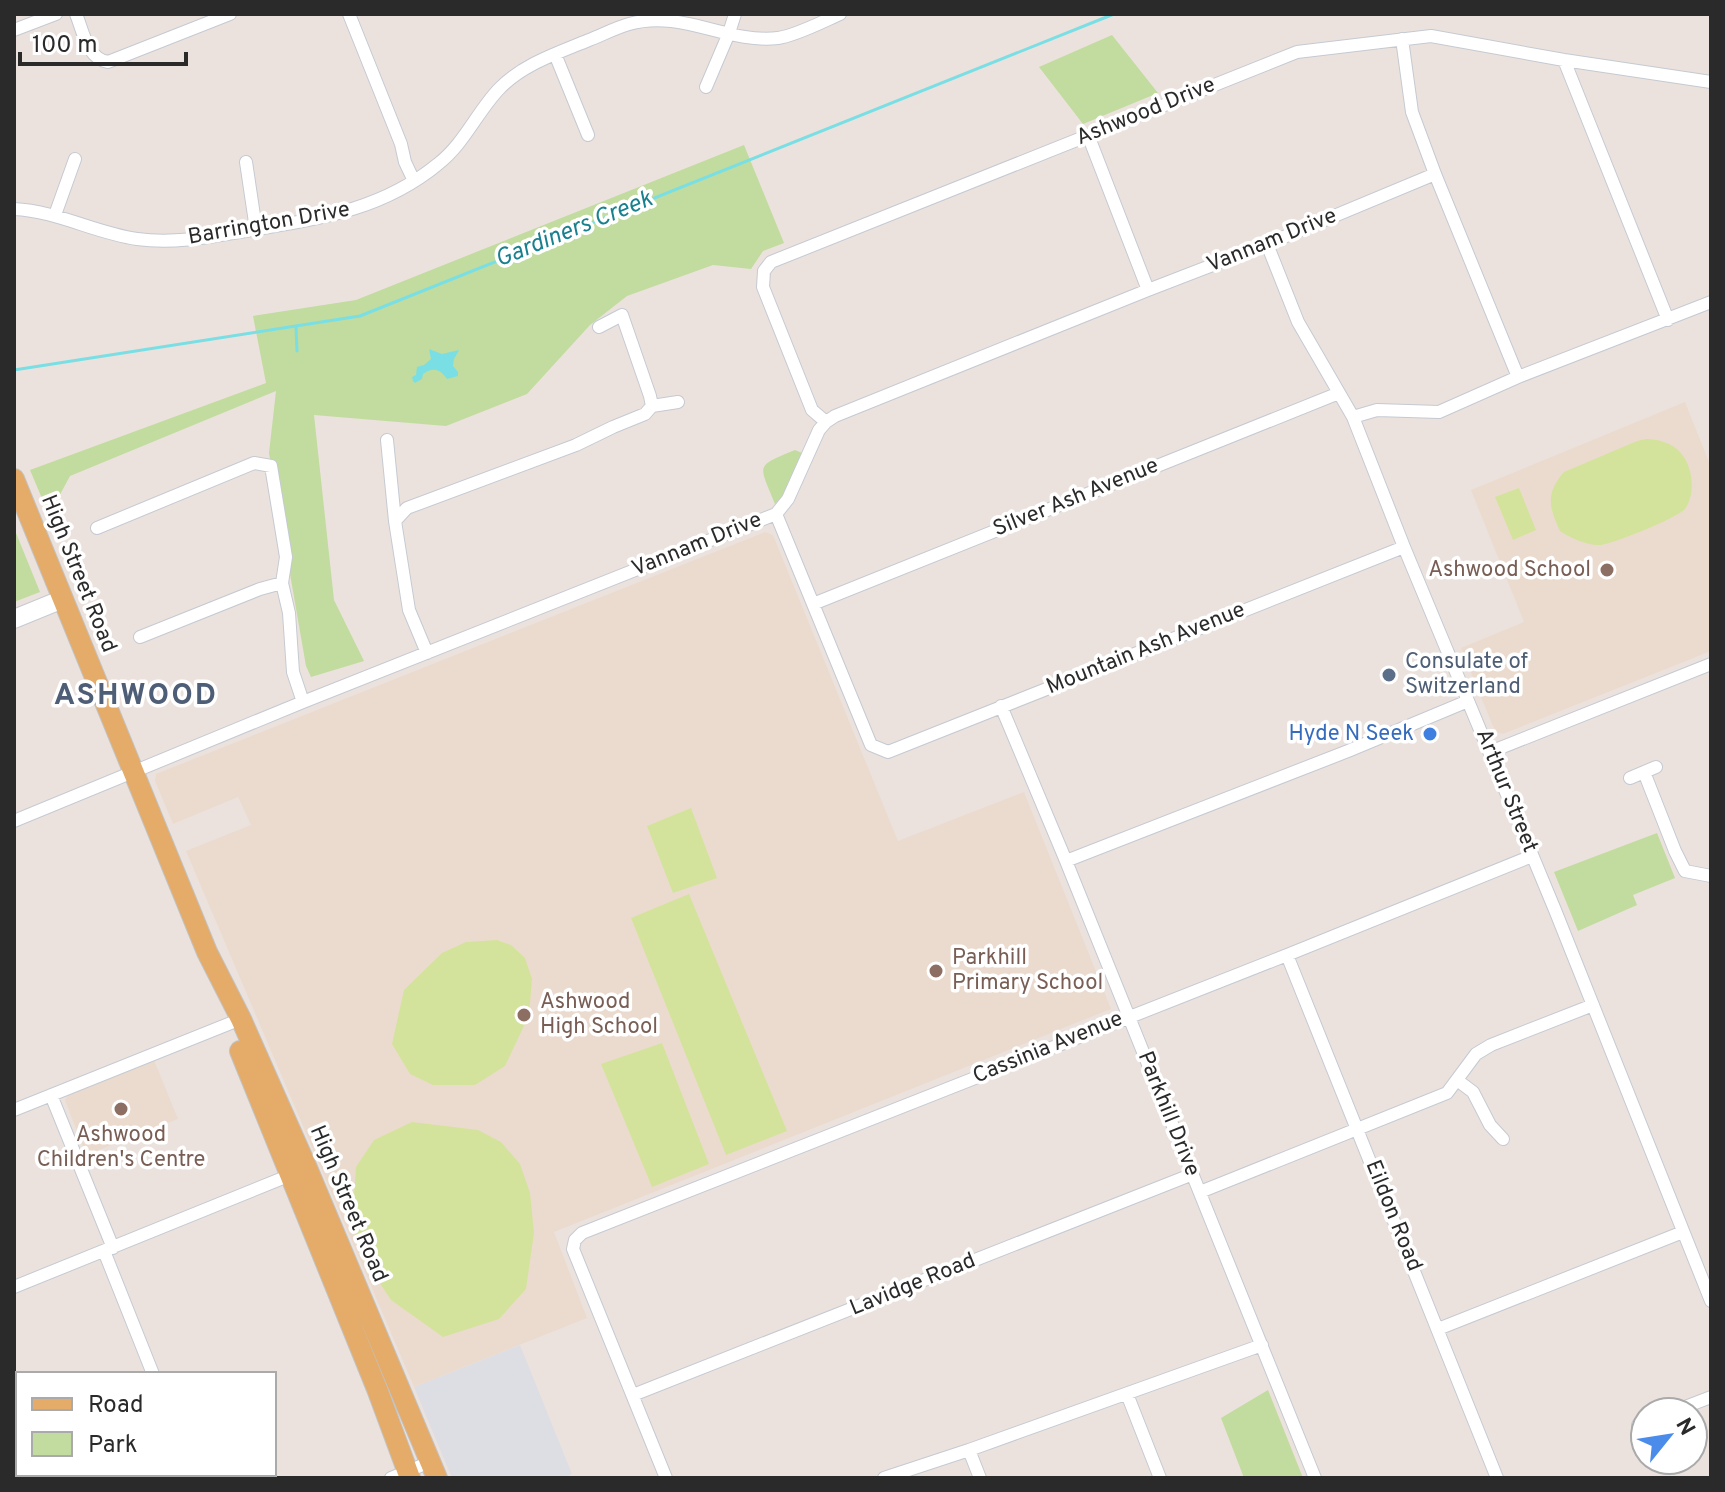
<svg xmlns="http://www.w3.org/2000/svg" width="1725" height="1492" viewBox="0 0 1725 1492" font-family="Overpass,sans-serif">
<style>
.industrial{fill:#dddde4}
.education{fill:#ebdbce}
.green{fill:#c1dc9e}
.pitch{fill:#d4e39b}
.water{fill:#79dfe4}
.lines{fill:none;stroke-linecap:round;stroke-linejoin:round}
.stream{stroke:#79dfe4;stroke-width:3}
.street-casing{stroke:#c5cad2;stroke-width:14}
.secondary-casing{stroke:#c5cad2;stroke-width:20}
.primary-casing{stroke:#c3c3c3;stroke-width:22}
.street{stroke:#fff;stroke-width:12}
.secondary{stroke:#fff;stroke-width:18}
.primary{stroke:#e4ab69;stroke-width:20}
.education-dot{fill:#8d6e63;stroke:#fff;stroke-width:3}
.service-dot{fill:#5c6f8a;stroke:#fff;stroke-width:3}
.shop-dot{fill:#3f7fe0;stroke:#fff;stroke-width:3}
.labels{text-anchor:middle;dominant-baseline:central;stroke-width:7;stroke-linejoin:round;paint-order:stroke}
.street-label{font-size:22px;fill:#2a2a2a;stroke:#fff}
.education-label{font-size:22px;fill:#785e54;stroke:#fff;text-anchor:start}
.service-label{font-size:22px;fill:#4e5e75;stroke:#fff;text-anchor:start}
.shop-label{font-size:22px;fill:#366cbe;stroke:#fff;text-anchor:end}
.water-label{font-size:24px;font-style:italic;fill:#19808e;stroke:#fff}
.district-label{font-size:30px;font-weight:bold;letter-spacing:2px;fill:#4e5e76;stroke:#fff}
</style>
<rect width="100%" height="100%" fill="#ebe2dd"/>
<!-- industrial -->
<path class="industrial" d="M520,1345L572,1474L563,1478H452L414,1387Z"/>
<!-- education -->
<path class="education" d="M1685,402L1711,467V651L1503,734L1495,731L1461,648L1524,622L1471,490Z
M765,532L773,535L898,841L1024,792L1111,1009L554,1232L587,1318L414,1387L186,851L251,825L238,797L173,824L155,781L156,774Z
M154,1060L178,1119L86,1155L65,1100L68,1094Z"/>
<!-- green -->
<path class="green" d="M1112,35L1158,93L1083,124L1039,67Z
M744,145L784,243L763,251L751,269L713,265L627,296L590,325L527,394L446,426L314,415L334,600L364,661L311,677L306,666L269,453L276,391L70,476L49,515L30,470L266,383L253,316L356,300Z
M795,450L802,453L784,496L775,504C759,464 754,467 795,450Z
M14,528L40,592L14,602Z
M1657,833L1675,878L1633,895L1637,905L1578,931L1554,872Z
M1268,1390L1303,1478H1244L1221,1418Z"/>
<!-- pitch -->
<path class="pitch" d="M1646,439C1658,439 1672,443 1680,452C1693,466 1696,493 1685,509C1679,517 1611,545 1600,545C1588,546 1570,538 1560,531C1549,507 1545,494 1564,472L1637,441Z
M1519,488L1536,530L1513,540L1495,497Z
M691,808L717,878L673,893L647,826Z
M689,894L787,1131L726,1155L631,918Z
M497,940L511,945L525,958L532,979L529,1015L505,1066L475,1085H433L410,1074L392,1044L404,990L442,953L466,942Z
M662,1043L709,1164L652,1187L601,1064Z
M412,1122L478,1130L501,1142L520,1164L530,1193L534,1233L526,1289L499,1319L443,1337L391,1300L361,1255L352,1223L356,1167L374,1140Z"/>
<!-- water -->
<path class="water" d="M429,349L442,354L459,350L454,359L453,366L458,372V376L447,379C440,369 433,367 423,374L422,379L415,383L413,381L412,377L416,375L417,367L424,365L431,359Z"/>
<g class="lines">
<!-- stream -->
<path class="stream" d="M296,327L297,351
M14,370L360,316L1114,14"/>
<defs>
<path id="street" d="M76,14C83,31 87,59 108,62L230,14
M349,14L401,144L405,162L414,181
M14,30L56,14
M1402,39L1412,112L1435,174L1518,377
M555,54L588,135
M1564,60L1668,320
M706,87L729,33L735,14
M1088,135L1148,290
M246,162L256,229
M14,209C57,211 95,233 137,239C174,244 210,237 246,231C316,219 381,211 438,164C464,144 477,112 499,89C523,64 558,53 589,40C602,35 615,28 629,24C682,9 727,44 778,38C795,36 824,21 840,14
M55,215L75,159
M1267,244L1298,322L1353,417L1404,547L1555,910L1711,1301
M599,327L622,315L650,396L652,406
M1353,417L1377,410L1439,412L1518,377L1711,302
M826,422L812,410L763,287L764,271L771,262L1297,52L1431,36L1564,60L1711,82
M387,440L395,521L409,610L427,653
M776,514L871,745L888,752L1404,547
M395,521L407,508L576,445L613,427L645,414L652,406L678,402
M97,528L254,463L271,466L286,557L282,583L289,613L293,672L303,702
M813,604L1339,393
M140,637L260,589L282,583
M1001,706L1066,861L1315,1478
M1490,752L1711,664
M1644,772L1675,851L1685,871L1711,876
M1630,778L1656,767
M14,821L303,702L776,514L788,499L819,430L826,422L835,416L1148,290L1267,244L1435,174
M1066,861L1348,751L1468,701
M1287,955L1497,1478
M1457,1080L1473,1092L1490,1125L1503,1139
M51,1095L113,1248
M14,1110L241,1019
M1200,1192L1447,1093L1476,1054L1491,1045L1593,1005
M104,1251L153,1374
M14,1287L293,1174
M1438,1329L1683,1232
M1127,1394L1160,1478
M633,1395L1193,1174
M1672,1412L1711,1397
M1638,1425L1645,1422
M969,1450L980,1478
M194,1474L196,1478
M14,1475L15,1478
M391,1478L430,1462
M666,1478L573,1249L575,1240L582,1233L1287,955L1532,856
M884,1478L969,1450L1262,1345"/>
<path id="secondary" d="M14,619L63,599"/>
<path id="primary" d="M14,479L207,952L241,1019L307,1168L437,1478
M240,1051L377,1389L410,1478"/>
</defs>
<!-- street casing -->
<use href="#street" class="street-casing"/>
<!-- secondary casing -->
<use href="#secondary" class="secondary-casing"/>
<!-- primary casing -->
<use href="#primary" class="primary-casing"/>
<!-- street -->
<use href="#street" class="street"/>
<!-- secondary -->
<use href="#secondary" class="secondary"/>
<!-- primary -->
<use href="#primary" class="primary"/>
</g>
<!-- markers -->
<g class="education-dot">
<circle cx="1607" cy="570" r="8"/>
<circle cx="936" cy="971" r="8"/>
<circle cx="524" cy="1015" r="8"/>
<circle cx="121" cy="1109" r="8"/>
</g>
<circle class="service-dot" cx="1389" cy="675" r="8"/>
<circle class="shop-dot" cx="1430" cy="734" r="8"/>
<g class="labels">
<!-- street labels -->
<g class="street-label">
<text transform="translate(1146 112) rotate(-22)">Ashwood Drive</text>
<text transform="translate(269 224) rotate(-10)">Barrington Drive</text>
<text transform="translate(1272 241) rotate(-22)">Vannam Drive</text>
<text transform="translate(1076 498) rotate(-22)">Silver Ash Avenue</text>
<text transform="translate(697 545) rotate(-22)">Vannam Drive</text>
<text transform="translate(78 574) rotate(68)">High Street Road</text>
<text transform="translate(1146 649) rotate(-22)">Mountain Ash Avenue</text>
<text transform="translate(1506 791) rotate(68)">Arthur Street</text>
<text transform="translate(1048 1048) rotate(-22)">Cassinia Avenue</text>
<text transform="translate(1168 1114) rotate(68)">Parkhill Drive</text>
<text transform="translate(348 1204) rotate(67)">High Street Road</text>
<text transform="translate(1393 1216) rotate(68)">Eildon Road</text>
<text transform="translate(913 1285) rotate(-22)">Lavidge Road</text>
</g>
<!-- education labels -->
<g class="education-label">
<text x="1591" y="570" text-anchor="end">Ashwood School</text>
<text x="952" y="958">Parkhill<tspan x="952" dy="25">Primary School</tspan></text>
<text x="540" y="1002">Ashwood<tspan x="540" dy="25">High School</tspan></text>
<text x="121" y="1135" text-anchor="middle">Ashwood<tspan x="121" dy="25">Children's Centre</tspan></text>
</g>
<!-- service labels -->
<g class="service-label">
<text x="1405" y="662">Consulate of<tspan x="1405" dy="25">Switzerland</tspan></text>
</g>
<!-- shop labels -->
<g class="shop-label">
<text x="1414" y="734">Hyde N Seek</text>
</g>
<!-- water labels -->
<g class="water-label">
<text transform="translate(574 230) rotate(-22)">Gardiners Creek</text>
</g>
<!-- district labels -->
<g class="district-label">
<text x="136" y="696">ASHWOOD</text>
</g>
</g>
<!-- border -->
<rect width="1725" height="1492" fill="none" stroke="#2a2a2a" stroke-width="32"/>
<!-- legend -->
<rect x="16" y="1372" width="260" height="104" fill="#ffffff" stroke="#aaaaaa" stroke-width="2"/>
<rect x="32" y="1398" width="40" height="12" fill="#e4ab69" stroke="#aaaaaa" stroke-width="2"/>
<text x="88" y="1412" font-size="24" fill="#2a2a2a">Road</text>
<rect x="32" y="1432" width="40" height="24" fill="#c1dc9e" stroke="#aaaaaa" stroke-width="2"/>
<text x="88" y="1452" font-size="24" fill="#2a2a2a">Park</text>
<!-- north arrow -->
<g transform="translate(1669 1436) rotate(60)"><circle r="38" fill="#ffffff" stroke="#aaaaaa" stroke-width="2"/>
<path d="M0-6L14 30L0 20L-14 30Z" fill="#4b8cea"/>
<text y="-12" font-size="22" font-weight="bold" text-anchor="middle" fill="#2a2a2a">N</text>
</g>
<!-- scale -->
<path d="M20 52v12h166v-12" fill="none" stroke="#2a2a2a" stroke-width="4"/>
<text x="32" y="52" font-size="24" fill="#2a2a2a" stroke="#ffffff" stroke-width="6" paint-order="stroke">100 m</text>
</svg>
